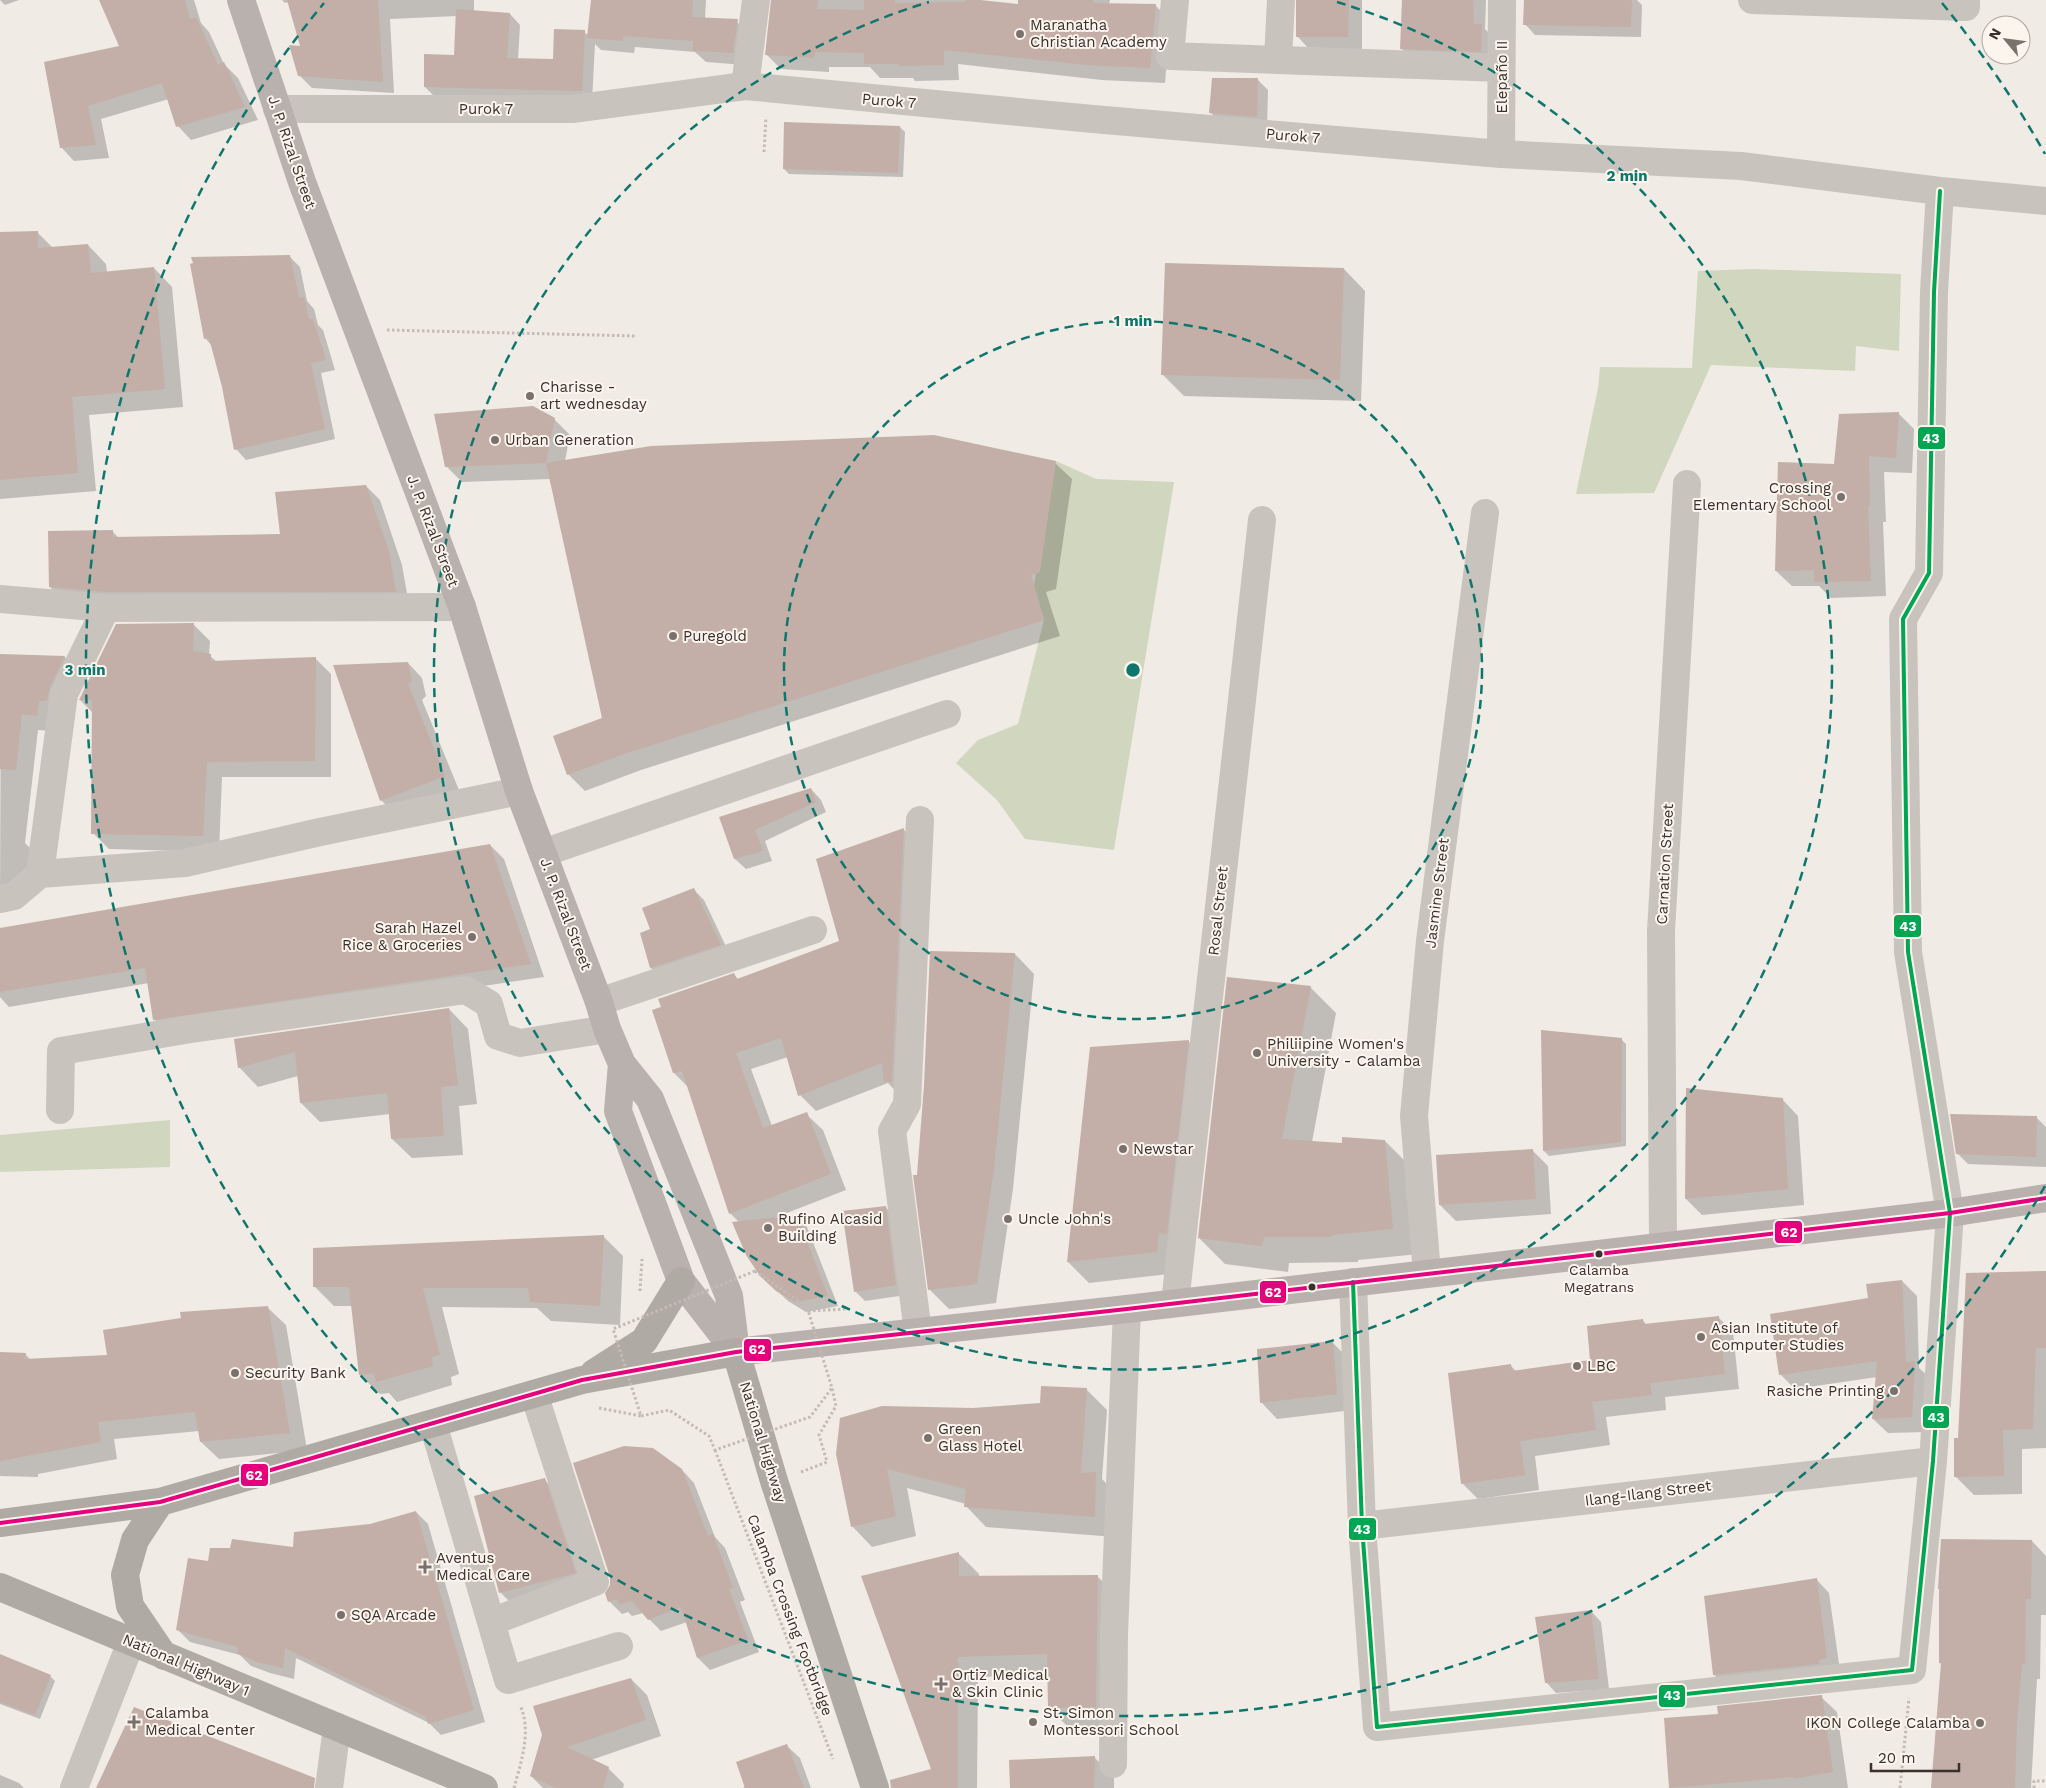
<svg xmlns="http://www.w3.org/2000/svg" width="2046" height="1788" viewBox="0 0 2046 1788" font-family="'Work Sans',sans-serif">
<style>
.green{fill:#d1d6bf}
.shadow{fill:#0003}
.building{fill:#c3afa7}
.lines{fill:none;stroke-linecap:round;stroke-linejoin:round}
.path{stroke:#c2bbb6;stroke-width:3;stroke-dasharray:2.5 2.5;stroke-linecap:butt}
.minor{stroke:#c9c3be;stroke-width:28}
.major{stroke:#b8b1ad;stroke-width:28}
.highway{stroke:#afaaa4;stroke-width:28}
.path-bridge{stroke:#c2bbb6;stroke-width:3;stroke-dasharray:2.5 2.5;stroke-linecap:butt}
.bus-1-casing{stroke:#fbf5ee;stroke-width:8}
.bus-2-casing{stroke:#fbf5ee;stroke-width:8}
.bus-1{stroke:#00a651;stroke-width:4}
.bus-2{stroke:#e5007d;stroke-width:4}
.ring{fill:none;stroke:#0f766e;stroke-width:2.5;stroke-dasharray:9 6}
.poi-dot{fill:#7a716c;stroke:#fbf5ee;stroke-width:2}
.bus-dot{fill:#3b302b;stroke:#fbf5ee;stroke-width:2}
.labels{text-anchor:middle;dominant-baseline:central;stroke-width:4;stroke-linejoin:round;paint-order:stroke}
.bus-label{font-size:14px;fill:#3b302b;stroke:#fbf5ee}
.poi-label{font-size:15px;fill:#3b302b;stroke:#fbf5ee;text-anchor:start}
.street-label{font-size:15px;fill:#3b302b;stroke:#fbf5ee}
.centre{fill:#0f766e;stroke:#fbf5ee;stroke-width:2.5}
.ring-label{font-size:15px;text-anchor:middle;font-weight:bold;fill:#0f766e;stroke:#fbf5ee;stroke-width:4;stroke-linejoin:round;paint-order:stroke}
.line-badge{stroke:#fbf5ee;stroke-width:2}
.badge-label{font-size:14px;text-anchor:middle;font-weight:bold;fill:#fff}
</style>
<rect width="100%" height="100%" fill="#f0ebe5"/>
<!-- green -->
<path class="green" d="M1753,269L1901,274L1899,351L1856,346L1855,371L1711,365L1654,493L1576,494L1598,388L1600,367L1692,368L1698,271Z
M1056,461L1096,479L1174,482L1114,850L1025,839L997,800L956,763L978,740L1018,724L1044,620L1034,586Z
M170,1120V1167L0,1172V1135Z"/>
<!-- shadow -->
<path class="shadow" d="M0,0H19L5,5Z
M100,0H194L201,23L209,32L224,64L238,78L258,120L191,140L178,126L169,99L101,119L109,158L74,161L61,147L121,47Z
M282,0H474V12L510,14L520,25L518,59L554,60L584,32L589,36L592,0H706L705,19L735,20L747,32L745,65L706,62L695,52L635,47L634,53L601,50L595,44L592,101L435,97L425,87L455,56L457,16L390,19L394,93L312,88L299,75L301,47L289,2L285,3Z
M781,0H969L1019,6L1020,0H1110L1109,4L1155,5L1170,20L1165,83L1102,80L958,64L959,80L915,81L913,78H880L870,67H829V72L781,69L766,54Z
M1297,0H1362V50H1310L1297,36Z
M1403,0H1486L1485,29L1492,36L1491,62L1411,59L1401,48Z
M1525,0H1637L1642,5L1641,37L1535,35L1525,24Z
M1257,79L1268,90L1267,127L1221,123L1211,113Z
M900,127L905,132L903,177L789,174L784,169Z
M37,232L53,248L88,245L106,264L107,273L154,268L172,287L183,407L89,415L96,491L0,499V233Z
M289,256L300,267L307,301L314,309L318,325L323,330L335,370L321,373L335,439L246,460L236,449L223,387L212,346L205,338Z
M1344,269L1365,291L1361,401L1184,396L1162,374Z
M1898,413L1914,429L1912,473L1884,472L1886,522H1883L1886,596L1831,598L1819,586H1792L1776,571L1835,465Z
M554,419L570,435L565,461L1055,463L1072,479L1056,589L1046,592L1060,636L641,770L585,791L568,774L555,737L604,718L550,479L462,482L446,466Z
M366,486L380,500L402,565L409,605L64,601L50,587L112,531L119,538L281,535Z
M117,625H194L210,641L209,655L217,662L315,658L331,674V777H222L219,852L109,849L93,833V713L80,700Z
M1,656L65,657L80,673L52,731L38,730L25,843L38,856L0,901Z
M408,663L422,678L426,696L422,700L459,790L396,816L382,801L335,667Z
M811,789L821,800L826,812L765,841L772,861L746,869L735,859L721,818Z
M904,830L920,846L901,1097L888,1083L816,1111L800,1095L788,1057L751,1069L772,1126L806,1114L823,1130L846,1190L774,1218L796,1217L807,1227L838,1306L806,1312L788,1301L773,1287L740,1223L730,1213L689,1088L674,1073L654,1011L734,975L739,980L841,942Z
M490,845L504,859L544,977L168,1033L154,1019L149,983L9,1007L0,997V930Z
M694,890L704,900L730,955L661,978L651,968L641,934L652,929Z
M931,952L1015,954L1034,974L1013,1189L996,1303L949,1309L930,1290L918,1176L926,1085Z
M1310,987L1336,1013L1312,1142L1344,1144L1385,1141L1411,1167L1419,1254L1358,1260V1262L1289,1263L1288,1272L1225,1264L1199,1238Z
M449,1009L468,1029L477,1104L459,1106L463,1155L412,1158L392,1139L390,1114L320,1122L301,1103L298,1076L258,1087L239,1067Z
M1621,1039L1626,1044V1146L1549,1156L1544,1151Z
M1188,1041L1209,1062L1178,1273L1089,1283L1068,1262Z
M1782,1099L1798,1116L1804,1205L1702,1215L1686,1199Z
M2036,1117L2046,1127V1167L1968,1164L1958,1154Z
M1532,1150L1548,1166L1551,1214L1456,1221L1440,1205Z
M885,1207L896,1217L906,1295L865,1301L855,1291Z
M603,1236L623,1256L620,1325L551,1321L537,1308L442,1307L459,1374L451,1377L452,1385L397,1402L389,1393L380,1394L360,1375L352,1306H334L314,1286Z
M2046,1280V1448L2022,1449V1494L1974,1495L1955,1476L1960,1439Z
M1902,1281L1917,1296L1919,1368L1929,1377L1926,1432L1888,1433L1873,1419L1877,1377L1795,1389L1780,1374L1869,1299Z
M268,1308L286,1325L307,1450L219,1459L201,1442L199,1431L114,1439L117,1459L38,1474V1477L0,1476V1353L25,1354L31,1360L109,1356Z
M1718,1317L1733,1332L1739,1389L1665,1397L1666,1410L1606,1417L1610,1445L1535,1456L1539,1490L1478,1499L1463,1484L1510,1365L1517,1372L1592,1361L1643,1321L1647,1325Z
M1333,1343L1349,1359L1353,1410L1277,1419L1262,1403L1258,1350Z
M1086,1389L1107,1410L1102,1479L1116,1493L1115,1537L986,1527L966,1506V1504L907,1488L916,1536L872,1547L852,1526L841,1419L1042,1405Z
M682,1470L694,1483L715,1537L725,1548L745,1600L740,1602L759,1652L710,1670L698,1658L687,1622L661,1631L643,1613L632,1616L628,1612L622,1614L610,1602L607,1593Z
M544,1479L560,1496L591,1589L516,1608L500,1592Z
M416,1512L428,1524L485,1722L441,1735L429,1723L296,1658L294,1679L270,1673L251,1666L240,1655L190,1642L178,1630L209,1562L294,1548Z
M2032,1541L2046,1556V1615H2041L2040,1679H2037L2031,1788H1932L1942,1665L1940,1663Z
M959,1554L979,1574V1577L1097,1576L1118,1597L1116,1727L1069,1728L1049,1708V1675L978,1677L977,1788H918L933,1770Z
M1816,1579L1829,1593L1840,1671L1728,1688L1714,1675L1706,1597Z
M1591,1611L1601,1622L1609,1689L1556,1693L1546,1682Z
M0,1656L50,1676L55,1681L40,1719L0,1704Z
M631,1679L647,1695L661,1736L591,1760L608,1768L624,1784L623,1788H543L531,1776Z
M1821,1697L1837,1712L1848,1788H1670L1666,1719L1719,1715Z
M786,1745L800,1758L811,1788H743Z
M1094,1757L1114,1777V1788H1011Z
M0,1775L19,1783L24,1788H0Z"/>
<!-- building -->
<path class="building" d="M99,0H185L190,19L196,17L218,65L224,62L245,107L176,127L162,83L88,106L96,145L60,148L44,62L119,46Z
M287,0H378L383,82L298,76L289,45L300,46Z
M591,0H693L692,17L738,19L733,53L693,51V41L623,36V41L587,38Z
M771,0H818L817,9L864,10V0H895V3L966,2V0H980L1018,4V0H1093V3L1156,4L1150,68L1086,65L944,50V65L899,66V64H864V53L815,52L814,58L765,55Z
M1296,0H1349L1348,37H1296Z
M1402,0H1473L1474,24H1482L1481,52L1400,49Z
M1524,0H1632L1631,27L1523,25Z
M456,9L510,13L507,58L553,59L554,29L585,30L582,91L424,87V54L454,55Z
M1212,78H1258L1257,117L1209,113Z
M784,122L900,126L898,173L783,169Z
M38,231V248L88,244L91,273L154,267L165,389L72,397L78,473L0,480V232Z
M290,255L299,298L304,297L309,319H313L326,360L311,363L325,429L234,450L222,387L209,338L204,339L190,264L193,263L191,257Z
M1165,263L1344,268L1340,380L1161,375Z
M533,406L555,418L546,463L445,467L434,414Z
M1899,412L1896,458L1869,456L1870,506L1868,507L1871,581L1814,582V570L1775,571L1778,462L1834,464L1839,414Z
M934,435L1056,461L1040,572L1031,575L1044,620L624,754L567,775L553,736L602,718L546,463L651,446Z
M366,485L389,551L396,592H107L49,587L48,531L113,530V537L280,534L275,492Z
M194,623L193,651L211,654V661L316,657L315,761L207,762L203,836L91,834L92,700H79L116,624Z
M0,654L65,656L50,687L47,701H39L37,716L22,714L16,770L0,769Z
M408,662L412,681L408,684L445,776L380,801L333,665Z
M811,788L816,802L755,830L763,851L734,859L719,817Z
M904,828L892,1082H884L882,1063L798,1096L781,1038L736,1053L763,1128L807,1112L831,1174L729,1214L682,1071L673,1073L652,1010L661,1007L658,999L734,973L737,979L839,941L816,859Z
M490,844L531,964L153,1020L145,968L0,992V928Z
M694,888L721,945L650,968L640,933L650,929L642,908Z
M930,951L1015,953L994,1169L977,1284L928,1290L913,1175H917L924,1085Z
M1227,977L1311,986L1282,1139L1342,1143V1137L1385,1140L1393,1229L1332,1235V1237H1264L1262,1246L1198,1238Z
M449,1008L458,1085L441,1087L444,1136L391,1139L387,1093L300,1103L295,1052L238,1068L234,1039Z
M1541,1030L1622,1038L1621,1142L1543,1151Z
M1189,1040L1167,1234L1159,1233L1157,1252L1067,1262L1090,1047Z
M1686,1088L1783,1098L1788,1189L1685,1199Z
M1950,1114L2037,1116L2036,1157L1956,1154Z
M1533,1149L1536,1199L1439,1205L1436,1155Z
M886,1206L896,1285L854,1292L842,1211Z
M797,1215L828,1296L795,1302L776,1291L760,1276L746,1255L732,1222Z
M604,1235L600,1306L530,1302L528,1288H423L440,1355L432,1357L433,1366L376,1382L374,1373L359,1375L349,1287H313V1248Z
M2046,1271V1348H2036L2033,1429L2003,1430L2004,1476L1954,1477V1438H1958L1966,1273Z
M1902,1280L1906,1362L1915,1361L1912,1417L1872,1419L1877,1361L1779,1375L1770,1314L1868,1298L1866,1284Z
M268,1306L290,1433L200,1442L195,1412L98,1422L101,1442L0,1461V1352L26,1353L25,1359L107,1355L103,1330L181,1318L180,1312Z
M1719,1316L1725,1374L1650,1383L1652,1395L1592,1402L1596,1430L1520,1441L1525,1475L1461,1484L1448,1373L1511,1364L1512,1371L1590,1360L1587,1326L1643,1319L1644,1324Z
M1333,1341L1337,1394L1260,1403L1257,1349Z
M1041,1386L1087,1388L1081,1473L1096,1472L1095,1517L964,1507L966,1489L887,1469L896,1516L851,1527L836,1454L840,1418L882,1406L973,1408L1040,1403Z
M624,1446L653,1448L682,1469L708,1536L713,1534L733,1588L729,1589L748,1640L697,1658L681,1607L648,1620L632,1601L619,1604L617,1599L608,1602L605,1593L610,1585V1577L573,1463Z
M545,1478L576,1573L499,1593L474,1496Z
M416,1511L474,1710L428,1724L426,1717L285,1648L283,1668L257,1662L238,1654V1647L176,1630L188,1558L208,1561L210,1548H230L232,1539L293,1547L294,1532L370,1524Z
M1941,1539L2032,1540L2031,1599H2026L2025,1664H2022L2017,1721L2015,1788H1931L1941,1663H1939V1589H1938Z
M959,1552V1576L1098,1575L1096,1707L1048,1708L1047,1654L958,1657V1788H891L890,1780L931,1769L861,1576Z
M1817,1578L1827,1658L1819,1660V1664L1713,1675L1704,1596Z
M1591,1610L1599,1679L1545,1683L1535,1617Z
M0,1654L51,1675L35,1715L0,1702Z
M631,1678L646,1720L567,1747L609,1767L603,1788H556L530,1776L542,1735L533,1706Z
M1822,1695L1833,1772L1793,1779V1777L1669,1788L1664,1718L1718,1714L1717,1706Z
M134,1707L315,1778L314,1788H96Z
M787,1744L804,1788H745L736,1762Z
M1095,1756L1094,1788H1010L1009,1760Z"/>
<g class="lines">
<!-- path -->
<path class="path" d="M764,152L766,117
M387,330L637,336
M755,1271L807,1307
M640,1291L642,1259
M808,1311L845,1309
M599,1408L641,1416
M715,1450L833,1759
M801,1472L827,1462L819,1435L836,1406L832,1388
M514,1788C521,1762 532,1731 520,1705
M1900,1788L1909,1698
M2034,1788V1781H2046"/>
<!-- minor -->
<path class="minor" d="M1175,0L1170,56L1501,68
M1752,0L1966,7V0
M1278,59L1281,0
M745,86L756,0
M277,109H572L745,86L1093,119L1501,154L1741,166L1940,191L2046,201
M1501,154L1502,0
M0,599L106,608L462,607
M543,853L947,714
M40,874L64,694L106,608
M0,899L14,896L40,874L185,863L320,832L519,791
M599,1002L813,930
M60,1110L61,1051L191,1029L466,990L489,1004L498,1036L520,1043L607,1029
M1663,1246L1661,931L1687,484
M1427,1273L1414,1116L1430,941L1485,513
M1353,1282L1362,1526L1377,1727L1912,1670L1933,1461L1950,1213L1908,952L1903,619L1929,573L1934,292L1940,191
M1175,1303L1262,520
M918,1332L892,1131L907,1104L920,820
M433,1424L508,1680L619,1646
M1362,1526L1933,1461
M491,1622L595,1582L534,1394
M1113,1764L1114,1634L1127,1309
M74,1788L131,1642
M329,1788L337,1727"/>
<!-- major -->
<path class="major" d="M241,0L302,182L462,607L519,791L599,1002L607,1029L622,1064L650,1099L729,1296L736,1352
M622,1064L618,1111L681,1281L736,1352
M736,1352L1127,1309L1950,1213L2046,1198"/>
<!-- highway -->
<path class="highway" d="M594,1373L644,1341L681,1281
M160,1502L135,1540L125,1575L130,1606L164,1656
M0,1523L160,1502L582,1380L736,1352L774,1481L875,1788
M0,1587L484,1788"/>
<!-- path-bridge -->
<path class="path-bridge" d="M755,1271L613,1329L641,1416L669,1410L709,1436L715,1450L810,1417L832,1388L807,1307"/>
<defs>
<path id="bus-1" d="M1353,1282L1362,1526L1377,1727L1912,1670L1933,1461L1950,1213L1908,952L1903,619L1929,573L1934,292L1940,191"/>
<path id="bus-2" d="M0,1523L160,1502L582,1380L736,1352L1127,1309L1950,1213L2046,1198"/>
</defs>
<!-- bus-1 casing -->
<use href="#bus-1" class="bus-1-casing"/>
<!-- bus-2 casing -->
<use href="#bus-2" class="bus-2-casing"/>
<!-- bus-1 -->
<use href="#bus-1" class="bus-1"/>
<!-- bus-2 -->
<use href="#bus-2" class="bus-2"/>
</g>
<!-- distance rings -->
<g class="ring">
<circle cx="1133" cy="670" r="349"/>
<path d="M1337 2A699 699 0 1 1 929 2"/>
<path d="M2045 1186A1048 1048 0 1 1 324 3M1942 3A1048 1048 0 0 1 2045 154"/>
</g>
<!-- markers -->
<g class="poi-dot">
<circle cx="1020" cy="34" r="5"/>
<circle cx="530" cy="396" r="5"/>
<circle cx="495" cy="440" r="5"/>
<circle cx="1841" cy="497" r="5"/>
<circle cx="673" cy="636" r="5"/>
<circle cx="472" cy="937" r="5"/>
<circle cx="1257" cy="1053" r="5"/>
<circle cx="1123" cy="1149" r="5"/>
<circle cx="1008" cy="1219" r="5"/>
<circle cx="768" cy="1228" r="5"/>
<circle cx="1701" cy="1337" r="5"/>
<circle cx="1577" cy="1366" r="5"/>
<circle cx="235" cy="1373" r="5"/>
<circle cx="1894" cy="1391" r="5"/>
<circle cx="928" cy="1438" r="5"/>
<path d="M422.5 1559.5h5v5h5v5h-5v5h-5v-5h-5v-5h5z"/>
<circle cx="341" cy="1615" r="5"/>
<path d="M938.5 1676.5h5v5h5v5h-5v5h-5v-5h-5v-5h5z"/>
<path d="M131.5 1714.5h5v5h5v5h-5v5h-5v-5h-5v-5h5z"/>
<circle cx="1033" cy="1722" r="5"/>
<circle cx="1980" cy="1723" r="5"/>
</g>
<g class="bus-dot">
<circle cx="1599" cy="1254" r="4.5"/>
<circle cx="1312" cy="1287" r="4.5"/>
</g>
<g class="labels">
<!-- bus labels -->
<g class="bus-label">
<text x="1599" y="1270">Calamba<tspan x="1599" dy="17">Megatrans</tspan></text>
</g>
<!-- poi labels -->
<g class="poi-label">
<text x="1030" y="25">Maranatha<tspan x="1030" dy="17">Christian Academy</tspan></text>
<text x="540" y="387">Charisse -<tspan x="540" dy="17">art wednesday</tspan></text>
<text x="505" y="440">Urban Generation</text>
<text x="1831" y="488" text-anchor="end">Crossing<tspan x="1831" dy="17">Elementary School</tspan></text>
<text x="683" y="636">Puregold</text>
<text x="462" y="928" text-anchor="end">Sarah Hazel<tspan x="462" dy="17">Rice &amp; Groceries</tspan></text>
<text x="1267" y="1044">Philiipine Women's<tspan x="1267" dy="17">University - Calamba</tspan></text>
<text x="1133" y="1149">Newstar</text>
<text x="778" y="1219">Rufino Alcasid<tspan x="778" dy="17">Building</tspan></text>
<text x="1018" y="1219">Uncle John's</text>
<text x="1711" y="1328">Asian Institute of<tspan x="1711" dy="17">Computer Studies</tspan></text>
<text x="1587" y="1366">LBC</text>
<text x="245" y="1373">Security Bank</text>
<text x="1884" y="1391" text-anchor="end">Rasiche Printing</text>
<text x="938" y="1429">Green<tspan x="938" dy="17">Glass Hotel</tspan></text>
<text x="436" y="1558">Aventus<tspan x="436" dy="17">Medical Care</tspan></text>
<text x="351" y="1615">SQA Arcade</text>
<text x="952" y="1675">Ortiz Medical<tspan x="952" dy="17">&amp; Skin Clinic</tspan></text>
<text x="145" y="1713">Calamba<tspan x="145" dy="17">Medical Center</tspan></text>
<text x="1043" y="1713">St. Simon<tspan x="1043" dy="17">Montessori School</tspan></text>
<text x="1970" y="1723" text-anchor="end">IKON College Calamba</text>
</g>
<!-- street labels -->
<g class="street-label">
<text transform="translate(1502 77) rotate(-90)">Elepaño II</text>
<text transform="translate(889 101) rotate(5)">Purok 7</text>
<text x="486" y="109">Purok 7</text>
<text transform="translate(1293 136) rotate(5)">Purok 7</text>
<text transform="translate(292 152) rotate(71)">J. P. Rizal Street</text>
<text transform="translate(433 531) rotate(69)">J. P. Rizal Street</text>
<text transform="translate(1665 864) rotate(-87)">Carnation Street</text>
<text transform="translate(1437 893) rotate(-83)">Jasmine Street</text>
<text transform="translate(1218 911) rotate(-84)">Rosal Street</text>
<text transform="translate(566 914) rotate(69)">J. P. Rizal Street</text>
<text transform="translate(763 1442) rotate(73)">National Highway</text>
<text transform="translate(1648 1493) rotate(-7)">Ilang-Ilang Street</text>
<text transform="translate(790 1615) rotate(69)">Calamba Crossing Footbridge</text>
<text transform="translate(186 1665) rotate(23)">National Highway 1</text>
</g>
</g>
<circle cx="1133" cy="670" r="8" class="centre"/>
<g class="ring-label">
<text x="1627" y="181">2 min</text>
<text x="1133" y="326">1 min</text>
<text x="85" y="675">3 min</text>
</g>
<g class="line-badge">
<rect x="1917" y="426" width="29" height="24" rx="5" fill="#00a651"/>
<rect x="1893" y="914" width="29" height="24" rx="5" fill="#00a651"/>
<rect x="1774" y="1220" width="29" height="24" rx="5" fill="#e5007d"/>
<rect x="1259" y="1280" width="28" height="24" rx="5" fill="#e5007d"/>
<rect x="743" y="1338" width="29" height="24" rx="5" fill="#e5007d"/>
<rect x="1922" y="1405" width="28" height="24" rx="5" fill="#00a651"/>
<rect x="240" y="1463" width="29" height="24" rx="5" fill="#e5007d"/>
<rect x="1348" y="1517" width="29" height="24" rx="5" fill="#00a651"/>
<rect x="1658" y="1684" width="28" height="24" rx="5" fill="#00a651"/>
</g>
<g class="badge-label">
<text x="1931" y="443">43</text>
<text x="1908" y="931">43</text>
<text x="1789" y="1237">62</text>
<text x="1273" y="1297">62</text>
<text x="757" y="1354">62</text>
<text x="1936" y="1422">43</text>
<text x="254" y="1480">62</text>
<text x="1362" y="1534">43</text>
<text x="1672" y="1700">43</text>
</g>
<!-- north arrow -->
<g transform="translate(2006 40) rotate(299)"><circle r="24" fill="#fbf5ee" stroke="#aea6a0"/>
<path d="M0-4L9 19L0 12L-9 19Z" fill="#7a716c"/>
<text y="-8" font-size="14" font-weight="bold" text-anchor="middle" fill="#3b302b">N</text>
</g>
<!-- scale -->
<path d="M1871 1763v8h88v-8" fill="none" stroke="#3b302b" stroke-width="2.5"/>
<text x="1878" y="1763" font-size="15" fill="#3b302b" stroke="#fbf5ee" stroke-width="4" paint-order="stroke">20 m</text>
</svg>
